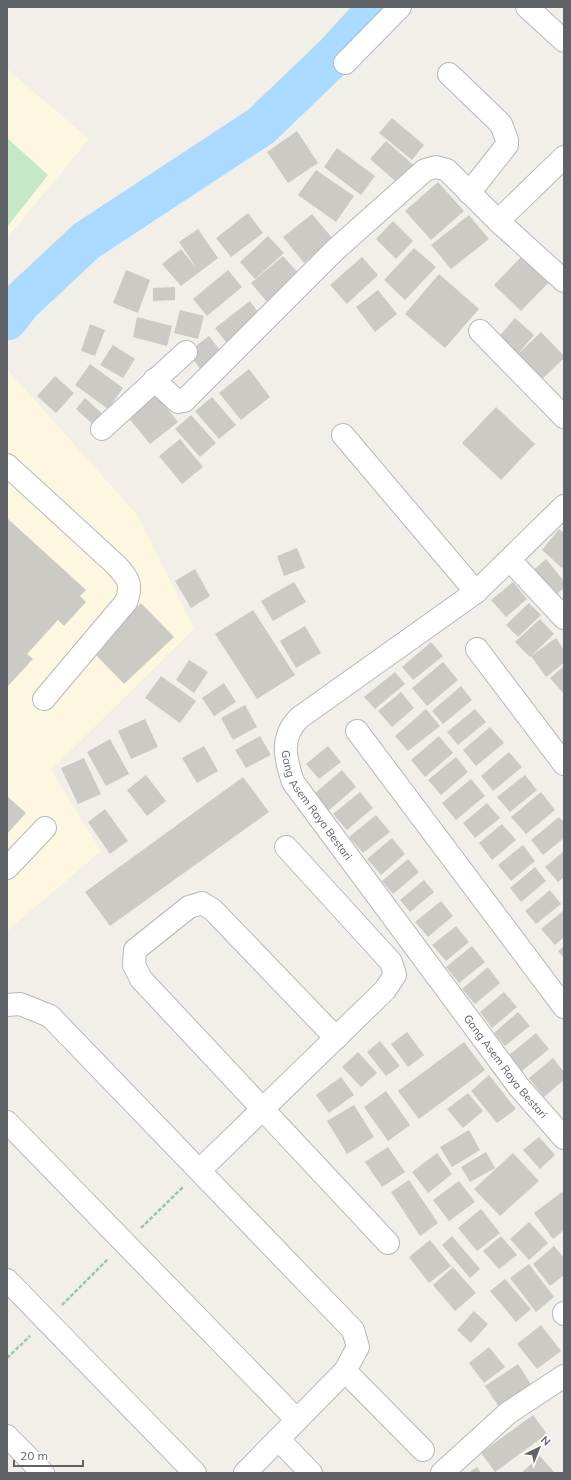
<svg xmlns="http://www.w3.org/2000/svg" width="571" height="1480" viewBox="0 0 571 1480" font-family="Mulish,sans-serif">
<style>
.commercial{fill:#fef7e0}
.green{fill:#c5e8c5}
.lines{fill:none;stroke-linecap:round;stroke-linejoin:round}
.river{stroke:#aadaff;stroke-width:41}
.building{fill:#cccac5}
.minor-casing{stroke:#b5b8bc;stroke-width:24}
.path{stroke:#9cc7a9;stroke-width:2.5;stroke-dasharray:4 2;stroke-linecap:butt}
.minor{stroke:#fff;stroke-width:22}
.labels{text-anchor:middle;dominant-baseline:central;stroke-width:4;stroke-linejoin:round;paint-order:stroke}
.street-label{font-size:11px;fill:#5f6368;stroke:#fff}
</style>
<rect width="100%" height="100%" fill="#f1efe8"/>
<!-- commercial -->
<path class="commercial" d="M7,69L89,139L7,238Z
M7,369L138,516L194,629L51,770L101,851L7,931Z"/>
<!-- green -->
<path class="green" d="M7,138L48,175L7,227Z"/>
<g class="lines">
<!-- river -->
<path class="river" d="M7,320L21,302L86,241L261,126L334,56L379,7"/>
</g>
<!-- building -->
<path class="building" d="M392,118L424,145L412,160L379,133Z
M297,131L318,163L288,183L267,152Z
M386,141L417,168L401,186L370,159Z
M337,148L375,176L361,195L324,167Z
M316,170L354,196L336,222L298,195Z
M438,182L464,211L431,240L405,211Z
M248,213L263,233L231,257L216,238Z
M312,214L333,239L304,263L283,237Z
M469,215L489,239L451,269L431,245Z
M393,221L413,241L396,259L376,239Z
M198,229L218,258L181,286L162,264L181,249L197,269L179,242Z
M268,236L284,253L255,279L240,262Z
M414,248L436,267L405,300L384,280Z
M525,253L553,278L521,311L494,285Z
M283,256L299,274L267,302L251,283Z
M362,257L378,275L347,304L330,285Z
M126,270L150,280L138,313L113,303Z
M228,270L242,287L207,316L193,299Z
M439,274L479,309L445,348L405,314Z
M175,287V300L153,301V288Z
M378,290L397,314L375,332L356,307Z
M250,301L264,320L230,347L215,328Z
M180,310L204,316L198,339L174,333Z
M137,317L172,326L167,346L133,337Z
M515,318L534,335L517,355L541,332L564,356V358L539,382L496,340Z
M90,324L105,330L95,356L81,351Z
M209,336L225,357L203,373L188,352Z
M113,345L135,359L123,378L100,365Z
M90,364L123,388L108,409L75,385Z
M249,369L270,397L241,420L219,393Z
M55,376L74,393L56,413L37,396Z
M151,388L178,422L150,444L123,411Z
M212,397L236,425L219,439L195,411Z
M85,398L108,419L98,429L76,409Z
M496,407L535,444L501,480L462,443Z
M191,415L216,443L200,457L175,429Z
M180,439L203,467L182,484L159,456Z
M7,518L86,590L80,596L86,602L64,626L58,620L27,654L33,659L7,687Z
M559,529L564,533V566L562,568L542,550Z
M297,548L305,568L284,576L277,556Z
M546,559L564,581V588L551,599L530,573Z
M195,569L210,596L191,608L175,581Z
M294,582L306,602L273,621L261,601Z
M513,582L527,599L506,617L491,600Z
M141,603L174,637L124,684L91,650Z
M529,603L541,615L518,637L506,625Z
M253,610L295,675L257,699L215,634Z
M540,619L554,634L531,656L556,638L564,650V663L546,677L531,656L530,657L515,642Z
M305,626L321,653L296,668L280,641Z
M431,642L443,656L413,680L402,667Z
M189,660L208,672L194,693L176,680Z
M443,662L458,680L427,706L412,688Z
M564,666V694L550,678Z
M395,672L405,684L375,709L364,697Z
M161,676L196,701L180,723L145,698Z
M224,683L236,702L214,716L202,698Z
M461,686L472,700L443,724L432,711Z
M401,692L414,708L392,727L378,711Z
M245,705L257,727L233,740L221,718Z
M426,709L440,726L408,751L395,736Z
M475,709L486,722L458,745L447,732Z
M145,719L158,747L131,759L118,731Z
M490,727L504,743L476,766L463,750Z
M260,736L271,755L246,768L235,750Z
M439,736L453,753L425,777L411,760Z
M110,739L129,774L106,786L87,752Z
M204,746L218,771L197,783L182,758Z
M328,746L341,762L319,779L306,764Z
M509,752L522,767L493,791L481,776Z
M456,757L468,772L441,795L428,780Z
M84,758L101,794L78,804L61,768Z
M342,770L356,787L328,811L314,794Z
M146,775L166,801L147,816L127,790Z
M525,775L537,790L510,812L497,797Z
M243,777L269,812L110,926L85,892Z
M471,779L485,796L456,820L442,803Z
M360,792L373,808L347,830L333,814Z
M541,792L555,810L526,834L511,817Z
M7,796L26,813L7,834Z
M487,803L500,818L475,838L463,823Z
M105,809L128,841L110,854L88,822Z
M376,815L390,832L363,853L349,837Z
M559,817L564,822V838L543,855L531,840Z
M502,824L516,840L492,860L479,843Z
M392,838L405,854L381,875L367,859Z
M523,845L535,861L511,881L498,865Z
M564,851V877L558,882L545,867Z
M408,859L419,872L393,894L382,881Z
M535,867L546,881L521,902L510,888Z
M424,880L434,892L410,912L400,900Z
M550,890L561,904L536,924L525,911Z
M441,901L453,916L428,937L415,922Z
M564,910V937L555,945L541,929Z
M456,926L469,942L446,961L432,945Z
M472,946L485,962L459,983L446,967Z
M564,946V958L558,951Z
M488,967L500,983L475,1004L462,989Z
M504,992L517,1007L492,1028L480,1012Z
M518,1012L530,1026L505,1046L494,1033Z
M407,1032L424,1055L408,1067L391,1044Z
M536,1033L549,1049L522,1071L509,1055Z
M380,1041L400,1066L386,1076L367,1052Z
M464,1042L485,1070L419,1119L398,1091Z
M358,1052L377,1073L361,1087L342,1067Z
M553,1058L564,1072V1080L544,1097L529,1078Z
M489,1075L516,1109L497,1123L471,1091Z
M341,1077L354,1095L329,1113L316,1095Z
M386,1091L410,1125L388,1141L364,1107Z
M468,1093L483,1111L463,1128L447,1109Z
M354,1105L374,1137L347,1154L327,1121Z
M469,1130L480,1150L452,1167L440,1147Z
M539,1137L555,1155L540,1169L523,1150Z
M388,1147L405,1172L382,1187L365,1162Z
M486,1152L495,1168L470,1182L461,1167Z
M437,1153L452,1174L428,1193L412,1172Z
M513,1153L539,1181L500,1216L474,1189Z
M409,1180L438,1223L420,1236L391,1192Z
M459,1181L475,1202L449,1221L433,1200Z
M562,1192L564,1195V1230L553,1239L534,1213Z
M481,1209L500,1233L477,1251L458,1228Z
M529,1222L548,1243L529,1260L510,1239Z
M452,1236L480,1269L470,1278L442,1245Z
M501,1236L517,1255L499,1269L483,1251Z
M430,1240L451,1266L429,1283L409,1257Z
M554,1246L564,1258V1275L550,1286L533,1264Z
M529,1264L554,1297L536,1312L510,1278Z
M453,1267L476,1293L455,1311L433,1285Z
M505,1279L531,1309L516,1322L490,1291Z
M474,1311L488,1324L471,1343L457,1330Z
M541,1325L561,1351L537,1369L517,1344Z
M489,1347L505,1367L484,1383L469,1363Z
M518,1364L532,1386L499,1407L485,1386Z
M533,1415L547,1434L495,1472L481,1453Z
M540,1456L554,1472L521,1473Z
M477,1467L481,1473H468Z"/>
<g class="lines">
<defs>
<g id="minor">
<path d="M527,7L564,41"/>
<path d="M345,63L400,7"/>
<path d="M449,74L501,124L507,140V145L469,193"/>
<path d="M498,221L564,157"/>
<path d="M480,331L564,417"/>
<path d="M154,380L178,402L184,401L335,250L425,170L436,167L447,170L498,221L564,281"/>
<path d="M102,429L186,352"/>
<path d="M343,435L476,592"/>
<path d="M7,465L116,565C128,578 133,584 126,602L44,699"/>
<path id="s1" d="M564,506L476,592L299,718C280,737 285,758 293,782L519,1087L564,1138"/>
<path d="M510,560L564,618"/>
<path d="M477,649L564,764"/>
<path d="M357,731L564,1007"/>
<path d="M7,868L45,828"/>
<path d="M7,1005L20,1004L50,1016L353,1330L358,1347L345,1371L245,1473"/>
<path d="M336,1038L213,910L202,903L189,907L135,950L134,965L141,979L388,1243"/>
<path d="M7,1122L297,1420"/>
<path d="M200,1170L385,990L395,975L391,962L286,847"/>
<path d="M7,1280L195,1473"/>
<path d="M564,1313V1314"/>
<path d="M345,1371L423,1450"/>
<path d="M7,1436L43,1473"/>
<path d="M278,1439L311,1473"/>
<path d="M442,1473L508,1413L564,1376"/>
</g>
</defs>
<!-- minor casing -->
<use href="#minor" class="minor-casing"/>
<!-- path -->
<path class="path" d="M141,1228L183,1187
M62,1305L108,1259
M7,1358L30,1336"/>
<!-- minor -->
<use href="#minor" class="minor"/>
</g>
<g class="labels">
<!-- street labels -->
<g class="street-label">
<text stroke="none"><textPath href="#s1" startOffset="440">Gang Asem Raya Bestari</textPath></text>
<text stroke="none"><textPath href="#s1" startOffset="764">Gang Asem Raya Bestari</textPath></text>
</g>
</g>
<!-- border -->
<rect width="571" height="1480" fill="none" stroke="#5f6368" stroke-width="16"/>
<!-- north arrow -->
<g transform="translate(539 1448) rotate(43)" stroke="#ffffff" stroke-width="3" paint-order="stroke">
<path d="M0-3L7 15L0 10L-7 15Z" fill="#5f6368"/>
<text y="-6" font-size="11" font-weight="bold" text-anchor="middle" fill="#5f6368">N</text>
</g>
<!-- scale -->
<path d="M14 1460v6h69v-6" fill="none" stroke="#5f6368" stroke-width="2"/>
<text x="20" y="1460" font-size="12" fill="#5f6368" stroke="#ffffff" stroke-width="3" paint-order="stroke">20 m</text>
</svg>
